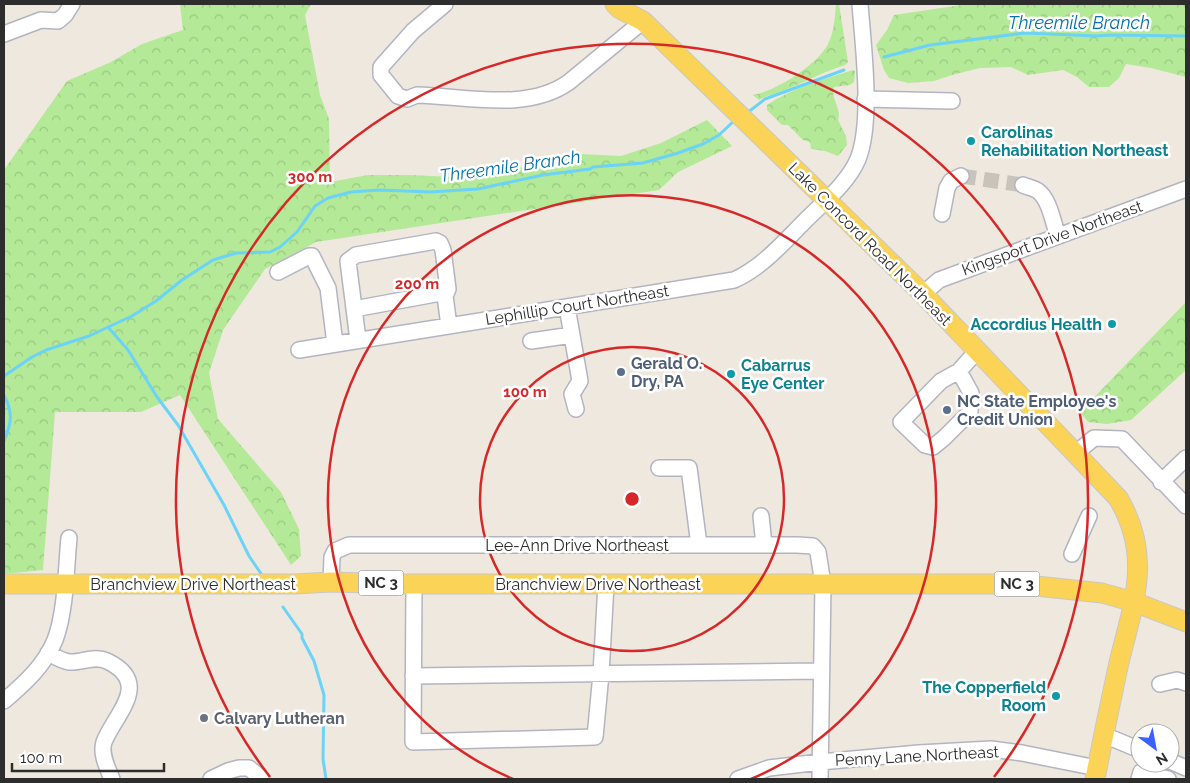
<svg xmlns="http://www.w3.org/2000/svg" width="1190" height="783" viewBox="0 0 1190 783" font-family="Raleway,sans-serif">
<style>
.forest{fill:url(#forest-crowns)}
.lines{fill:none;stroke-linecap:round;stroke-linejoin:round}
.stream{stroke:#6bd3f8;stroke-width:3}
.minor-tunnel{stroke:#c8c3bb;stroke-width:15;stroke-dasharray:15 8;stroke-linecap:butt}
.minor-casing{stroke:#b2b5c1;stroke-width:18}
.major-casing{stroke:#c8c8c8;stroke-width:21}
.minor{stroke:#fff;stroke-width:15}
.major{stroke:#fbd457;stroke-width:19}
.ring{fill:none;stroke:#d62828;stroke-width:2.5}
.culture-dot{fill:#0f9aa8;stroke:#fff;stroke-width:2}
.service-dot{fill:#5c6f8a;stroke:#fff;stroke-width:2}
.worship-dot{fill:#6b7280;stroke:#fff;stroke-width:2}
.labels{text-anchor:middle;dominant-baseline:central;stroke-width:5;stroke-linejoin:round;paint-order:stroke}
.shield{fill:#fff;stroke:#6c6c6c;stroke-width:1}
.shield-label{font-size:15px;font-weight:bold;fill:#2d2d2d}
.culture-label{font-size:16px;font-weight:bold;fill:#0d838f;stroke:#fff;text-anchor:start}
.street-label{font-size:16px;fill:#2d2d2d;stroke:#fff}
.service-label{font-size:16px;font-weight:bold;fill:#4e5e75;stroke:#fff;text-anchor:start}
.worship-label{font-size:16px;font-weight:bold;fill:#5b616d;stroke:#fff;text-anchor:start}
.water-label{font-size:18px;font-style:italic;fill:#0371aa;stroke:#fff}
.centre{fill:#d62828;stroke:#fff;stroke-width:2.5}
.ring-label{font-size:15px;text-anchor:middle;font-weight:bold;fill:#d62828;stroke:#fff;stroke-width:5;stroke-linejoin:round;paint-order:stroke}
</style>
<defs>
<pattern id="forest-crowns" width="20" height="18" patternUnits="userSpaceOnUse" patternTransform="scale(1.25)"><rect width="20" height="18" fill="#b3e997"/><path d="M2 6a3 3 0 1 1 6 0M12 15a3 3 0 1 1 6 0" fill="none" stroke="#9ac882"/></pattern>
</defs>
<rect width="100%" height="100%" fill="#efe8de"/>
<!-- forest -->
<path class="forest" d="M180,4H311L305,15L320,95L329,119L330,182L368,175H410L452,177L502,172L580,154L621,156L661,143L707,120L732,146L678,172L659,190L316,242L265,269L223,330L209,373L218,419L281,492L299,529L301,556L291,565L180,395L141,412H55L43,570L4,574V170L67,81L111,62L142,44L183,30Z
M836,4H839L848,62L845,65C822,72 800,85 777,93C771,95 765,96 759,100L753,95C776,91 815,66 827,46C834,34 835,17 836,4Z
M968,4H1186V77L1151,68L1126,64L1119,78L1109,87H1089L1077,77L1063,70L1028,75L1011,67L980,68L952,75L934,81L908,83L889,78L884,70L876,45L887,30L894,15Z
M853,70L855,71L854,82L850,85L834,87C830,99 842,108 838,120L846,136L847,145L838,156L825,151L811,149L810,142L803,140L788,125H782L767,110V105C792,88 824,79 853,70Z
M1186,302V370L1131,420L1107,424L1088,422L1080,412Z"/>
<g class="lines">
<!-- stream -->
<path class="stream" d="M884,57L930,45L1025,33L1097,36L1109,35L1186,36
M747,113L765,99L844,70
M108,327L128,350L157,397L178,425L224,505L249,556L262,575
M4,376L32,357L46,350L89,336L132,316L156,301L182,280L213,260L236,253L270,252L280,247L297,232L315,206L328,198L351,192L379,190L431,192L478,189L543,175L590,169L593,167L643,163L678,153L703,144L719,135L735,120
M4,395C13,413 12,422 4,441
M283,607L302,634V638L314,661L324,695L323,759L326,779"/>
<!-- minor-tunnel -->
<path class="minor-tunnel" d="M961,176L1023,185"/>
<defs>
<path id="minor" d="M445,4L413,31L381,67V75L398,96L407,99L417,95C464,96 528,112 569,82L643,21
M4,34L41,20L58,21L65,15L72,4
M865,99L952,101
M1023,185C1027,187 1034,188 1038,191C1050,200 1053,223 1058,236
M942,214L947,188L951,181L961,176
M278,272L309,256H312L328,288L335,344
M923,294L939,280L1186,189
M567,307L580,381L572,394L576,409
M354,309L446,292
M358,340L348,261L356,255L436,241L440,243L443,250L448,289L445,296L449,326
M531,341L572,335
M299,350L734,280C761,268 781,245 801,225C820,205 847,185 858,159C873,121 863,45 860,4
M959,371L971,393L970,412L944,438L933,447L925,445L901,422L941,381Z
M959,371L977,351
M1076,453L1094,438L1122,439L1186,506
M659,468H689L699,545
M1161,482L1186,458
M761,516L764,545
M1072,554L1089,516
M331,582L332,557L335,551L349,545H797L813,546L818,552L823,584L820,779
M414,584L413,742L595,737L601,674L606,584
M48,653C54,656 62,661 69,662C82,663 94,655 107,661C153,683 115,714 104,742C100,754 108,769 112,779
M413,676L821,671
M1160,684L1177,680L1186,683
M4,701C24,684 45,665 55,640C66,611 66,568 69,538
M1104,735L1140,750
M1170,761L1186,768
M211,779L228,771L239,768H249L262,779
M738,779L769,768L820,762L919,753L991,749L1022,753L1097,768
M1139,779L1141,772L1168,779"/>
<path id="major" d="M615,4L620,9L643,21L923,294L1118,498C1154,558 1132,606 1118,667C1110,705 1102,742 1095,779
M4,584H295L331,582L405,584H1017L1102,593L1134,602L1186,622"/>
</defs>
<!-- minor casing -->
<use href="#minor" class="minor-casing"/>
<!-- major casing -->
<use href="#major" class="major-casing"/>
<!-- minor -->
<use href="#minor" class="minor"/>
<!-- major -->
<use href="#major" class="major"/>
</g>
<!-- distance rings -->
<g class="ring">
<circle cx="632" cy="499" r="152"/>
<path d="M513 779A304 304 0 1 1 751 779"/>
<path d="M270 777A456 456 0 1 1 994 777"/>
</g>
<!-- markers -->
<g class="culture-dot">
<circle cx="971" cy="141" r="5"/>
<circle cx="1112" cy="324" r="5"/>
<circle cx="731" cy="374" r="5"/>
<circle cx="1056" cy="696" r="5"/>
</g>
<g class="service-dot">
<circle cx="621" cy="372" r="5"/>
<circle cx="947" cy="410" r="5"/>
</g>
<circle class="worship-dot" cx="204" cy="718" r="5"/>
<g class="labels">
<!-- shield labels -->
<g class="shield">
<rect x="358.5" y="570.5" width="45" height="25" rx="4"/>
<rect x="994.5" y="571.5" width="45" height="25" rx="4"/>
</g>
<g class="shield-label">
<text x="381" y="583">NC 3</text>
<text x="1017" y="584">NC 3</text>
</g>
<!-- culture labels -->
<g class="culture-label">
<text x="981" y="132">Carolinas<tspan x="981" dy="18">Rehabilitation Northeast</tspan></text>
<text x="1102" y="324" text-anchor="end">Accordius Health</text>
<text x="741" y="365">Cabarrus<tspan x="741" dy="18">Eye Center</tspan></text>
<text x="1046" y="687" text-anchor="end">The Copperfield<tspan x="1046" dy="18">Room</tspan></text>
</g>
<!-- street labels -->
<g class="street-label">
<text transform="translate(1052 238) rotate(-20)">Kingsport Drive Northeast</text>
<text transform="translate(870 244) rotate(45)">Lake Concord Road Northeast</text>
<text transform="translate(577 305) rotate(-9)">Lephillip Court Northeast</text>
<text x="577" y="545">Lee-Ann Drive Northeast</text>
<text x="193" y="584">Branchview Drive Northeast</text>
<text x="598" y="584">Branchview Drive Northeast</text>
<text transform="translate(917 756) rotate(-3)">Penny Lane Northeast</text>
</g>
<!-- service labels -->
<g class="service-label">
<text x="631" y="363">Gerald O.<tspan x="631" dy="18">Dry, PA</tspan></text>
<text x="957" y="401">NC State Employee's<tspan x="957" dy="18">Credit Union</tspan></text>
</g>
<!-- worship labels -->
<g class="worship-label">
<text x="214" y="718">Calvary Lutheran</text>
</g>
<!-- water labels -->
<g class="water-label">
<text x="1079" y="22">Threemile Branch</text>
<text transform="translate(510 166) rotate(-8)">Threemile Branch</text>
</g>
</g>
<circle cx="632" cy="499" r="8" class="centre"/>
<g class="ring-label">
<text x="310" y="182">300 m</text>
<text x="417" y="289">200 m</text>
<text x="525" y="397">100 m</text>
</g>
<!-- border -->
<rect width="1190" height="783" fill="none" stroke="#2d2d2d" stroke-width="10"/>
<!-- north arrow -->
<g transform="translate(1155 748) rotate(148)"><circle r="24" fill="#ffffff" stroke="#ababab"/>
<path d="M0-4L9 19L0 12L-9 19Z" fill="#3b61ff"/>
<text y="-8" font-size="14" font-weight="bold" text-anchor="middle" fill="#2d2d2d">N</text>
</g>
<!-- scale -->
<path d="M12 763v8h152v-8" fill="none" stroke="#2d2d2d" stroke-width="2.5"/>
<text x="20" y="763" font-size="15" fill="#2d2d2d" stroke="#ffffff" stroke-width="4" paint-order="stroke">100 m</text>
</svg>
